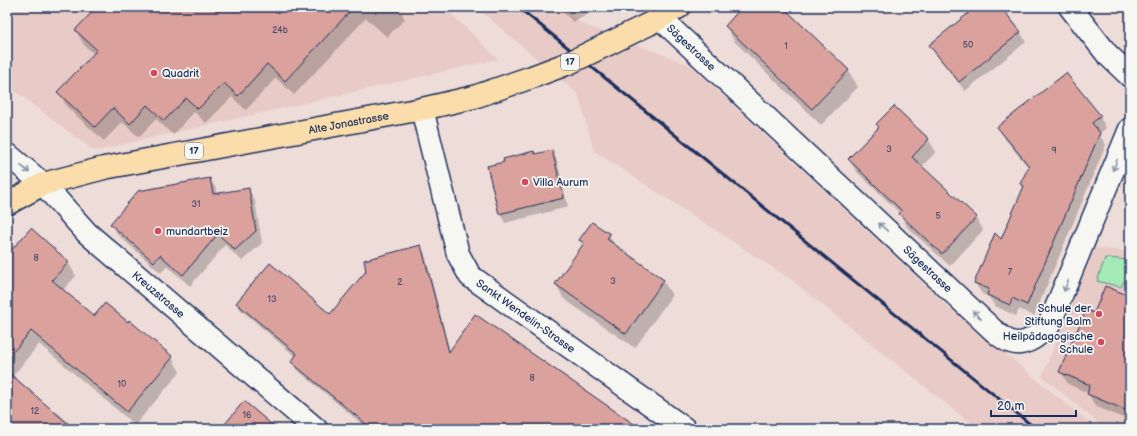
<svg xmlns="http://www.w3.org/2000/svg" width="1137" height="436" viewBox="0 0 1137 436" font-family="'Balsamiq Sans',sans-serif">
<style>
.built{fill:#e8cac6}
.green{fill:#a4eab6;stroke:#608c8a}
.shadow{fill:#0003}
.building{fill:#dba19c;stroke:#1b2f5e}
.lines{fill:none;stroke-linecap:round;stroke-linejoin:round}
.street-casing{stroke:#1b2f5e;stroke-width:25}
.primary-casing{stroke:#1b2f5e;stroke-width:25}
.street{stroke:#f6f6f2;stroke-width:22}
.primary{stroke:#fbddab;stroke-width:22}
.rail{stroke:#1b2f5e;stroke-width:3}
.primary-bridge-casing{stroke:#1b2f5e;stroke-width:25;stroke-linecap:butt}
.primary-bridge{stroke:#fbddab;stroke-width:22}
.oneway{stroke:#8892a8}
.poi-dot{fill:#d1495b;stroke:#f6f6f2;stroke-width:1.5}
.labels{text-anchor:middle;dominant-baseline:central;stroke-width:3.5;stroke-linejoin:round;paint-order:stroke}
.number-label{font-size:9px;fill:#4b4c6e}
.shield{fill:#f6f6f2;stroke:#5d6b8a;stroke-width:1}
.shield-label{font-size:10px;font-weight:bold;fill:#1b2f5e}
.street-label{font-size:11px;fill:#1b2f5e;stroke:#f6f6f2}
.poi-label{font-size:11px;fill:#1b2f5e;stroke:#f6f6f2;text-anchor:start}
</style>
<rect width="100%" height="100%" fill="#eedcd8"/>
<filter id="ink" filterUnits="userSpaceOnUse"><feTurbulence type="fractalNoise" baseFrequency=".025" numOctaves="2"/><feDisplacementMap in="SourceGraphic" scale="8" xChannelSelector="R" yChannelSelector="G"/><feConvolveMatrix kernelMatrix="1 2 1 2 8 2 1 2 1" color-interpolation-filters="sRGB"/></filter>
<g filter="url(#ink)">
<!-- built -->
<path class="built" d="M7,7H444L498,59L94,151L7,85Z
M476,7H560L582,24L690,65L952,310L1097,429H978L789,278L594,151L578,94Z
M1095,248L1130,252V429H1105L1042,376Z"/>
<!-- green -->
<path class="green" d="M1105,258L1130,260V283L1124,281L1121,287L1097,281Z"/>
<!-- shadow -->
<path class="shadow" d="M98,7H398L405,19L387,37L366,18L294,95L276,78L246,110L232,97L206,123L194,112L173,135L156,119L139,137L122,122L104,141L67,107L59,92L94,54L84,45L76,31Z
M555,7H603L573,22L560,9H557Z
M739,7H785L788,13L848,70L858,87L821,125L735,42L726,26L740,11Z
M978,7H1000L1021,33L1026,42L965,91L936,54L930,45Z
M1100,117L1106,128L1099,134L1106,145L1034,316L1019,309L1016,316L995,306L989,297L982,294L975,283L1001,241L1024,189L1021,184L1029,168L1005,139L999,127Z
M928,139L936,152L921,167L976,217L983,230L950,266L907,227L901,214L857,172L849,160Z
M552,151L557,160L568,207L505,223L500,214L488,167Z
M210,179L217,190V195L248,189L255,201L262,243L242,261L225,245L190,286L167,266L161,273L118,235L111,224Z
M609,235L615,246L663,281L672,295L635,348L564,299L556,284L584,245L580,240Z
M420,246L425,254L450,352L638,429H368L296,369L292,362L296,357L241,310L237,303L330,316Z
M7,257L68,262L76,276L63,290L94,317L172,358L180,372L135,425L39,344L7,383Z
M1129,286H1130V421L1095,406L1088,393L1068,384L1061,372L1094,314L1125,295Z
M56,411L76,429H7V423Z"/>
<!-- building -->
<path class="building" d="M97,7H354L285,81L267,64L238,96L224,83L198,109L186,98L164,121L147,105L130,124L113,108L95,127L57,92L97,50L75,30Z
M742,7H783L849,70L812,109L725,26Z
M976,7H1001L1021,32L959,82L929,45Z
M1066,73L1101,116L1092,123L1100,133L1027,305L1012,298L1010,305L987,295L989,289L974,283L995,233L1001,239L1024,186L1020,184L1029,166L997,127Z
M894,106L929,139L912,157L977,217L942,254L899,214L902,211L848,159L879,127L876,124Z
M552,150L564,198L499,214L487,166L504,162L503,159L534,151L535,154Z
M210,178L213,194L249,188L256,231L235,250L218,234L183,275L160,255L154,262L110,224L138,191Z
M592,222L610,234L607,239L664,280L626,334L555,284L584,243L579,240Z
M31,228L69,262L52,280L94,316L105,303L128,322L129,320L173,357L127,412L31,331L7,359V255Z
M421,245L449,352L475,314L641,429H372L291,362L297,354L236,303L270,263L330,314L366,271L364,260Z
M1105,286L1130,296V412L1087,394L1090,385L1059,372L1086,310L1094,313Z
M7,371L74,429H7Z
M244,401L277,429H221Z"/>
<g class="lines">
<defs>
<g id="street">
<path d="M1070,7L1107,54L1130,76"/>
<path id="s1" d="M660,18L993,330C998,334 1004,340 1011,342C1026,347 1040,334 1049,325L1130,129"/>
<path id="s2" d="M422,109L458,254L470,276L685,429"/>
<path id="s3" d="M7,154L43,184L87,233L316,429"/>
</g>
<g id="primary">
<path d="M608,44L649,24L679,7"/>
<path id="s4" d="M7,204L43,184L104,168L422,109L474,97L532,77"/>
</g>
</defs>
<!-- street casing -->
<use href="#street" class="street-casing"/>
<!-- primary casing -->
<use href="#primary" class="primary-casing"/>
<!-- street -->
<use href="#street" class="street"/>
<!-- primary -->
<use href="#primary" class="primary"/>
<!-- rail -->
<path class="rail" d="M518,7L1036,429"/>
<defs>
<path id="primary-bridge" d="M532,77L569,63L608,44"/>
</defs>
<!-- primary-bridge casing -->
<use href="#primary-bridge" class="primary-bridge-casing"/>
<!-- primary-bridge -->
<use href="#primary-bridge" class="primary-bridge"/>
</g>
<!-- one-way arrows -->
<defs><path id="oneway-shaft" d="M-6 0H5M1.5-3L5.5 0L1.5 3" fill="none" stroke-width="1.6" stroke-linecap="round" stroke-linejoin="round"/></defs>
<g class="oneway">
<use href="#oneway-shaft" transform="translate(1115 165) rotate(112)"/>
<use href="#oneway-shaft" transform="translate(25 169) rotate(40)"/>
<use href="#oneway-shaft" transform="translate(883 227) rotate(-137)"/>
<use href="#oneway-shaft" transform="translate(1066 286) rotate(112)"/>
<use href="#oneway-shaft" transform="translate(977 315) rotate(-137)"/>
</g>
</g>
<!-- markers -->
<g class="poi-dot">
<circle cx="154" cy="73" r="4"/>
<circle cx="525" cy="182" r="4"/>
<circle cx="158" cy="231" r="4"/>
<circle cx="1099" cy="314" r="4"/>
<circle cx="1101" cy="342" r="4"/>
</g>
<g class="labels">
<!-- number labels -->
<g class="number-label">
<text x="280" y="30">24b</text>
<text x="968" y="45">50</text>
<text x="786" y="46">1</text>
<text x="889" y="149">3</text>
<text x="1054" y="150">9</text>
<text x="196" y="204">31</text>
<text x="938" y="216">5</text>
<text x="36" y="258">8</text>
<text x="1010" y="272">7</text>
<text x="613" y="281">3</text>
<text x="400" y="282">2</text>
<text x="272" y="299">13</text>
<text x="532" y="378">8</text>
<text x="122" y="384">10</text>
<text x="35" y="411">12</text>
<text x="247" y="415">16</text>
</g>
<!-- shield labels -->
<g class="shield">
<rect x="561" y="54" width="18" height="16" rx="3"/>
<rect x="185" y="143" width="18" height="16" rx="3"/>
</g>
<g class="shield-label">
<text x="570" y="62">17</text>
<text x="194" y="151">17</text>
</g>
<!-- street labels -->
<g class="street-label">
<text stroke="none"><textPath href="#s1" startOffset="43">Sägestrasse</textPath></text>
<text stroke="none"><textPath href="#s4" startOffset="353">Alte Jonastrasse</textPath></text>
<text stroke="none"><textPath href="#s1" startOffset="367">Sägestrasse</textPath></text>
<text stroke="none"><textPath href="#s3" startOffset="207">Kreuzstrasse</textPath></text>
<text stroke="none"><textPath href="#s2" startOffset="243">Sankt Wendelin-Strasse</textPath></text>
</g>
<!-- poi labels -->
<g class="poi-label">
<text x="162" y="73">Quadrit</text>
<text x="533" y="182">Villa Aurum</text>
<text x="166" y="231">mundartbeiz</text>
<text x="1091" y="308" text-anchor="end">Schule der<tspan x="1091" dy="13">Stiftung Balm</tspan></text>
<text x="1093" y="336" text-anchor="end">Heilpädagogische<tspan x="1093" dy="13">Schule</tspan></text>
</g>
</g>
<!-- margin -->
<rect width="1137" height="436" fill="none" stroke="#f6f6f2" stroke-width="24"/>
<rect x="12" y="12" width="1113" height="412" fill="none" stroke="#1b2f5e" stroke-width="1.5" filter="url(#ink)"/>
<!-- scale -->
<path d="M991 410v6h85v-6" fill="none" stroke="#1b2f5e" stroke-width="2"/>
<text x="997" y="410" font-size="12" fill="#1b2f5e" stroke="#f6f6f2" stroke-width="3" paint-order="stroke">20 m</text>
</svg>
